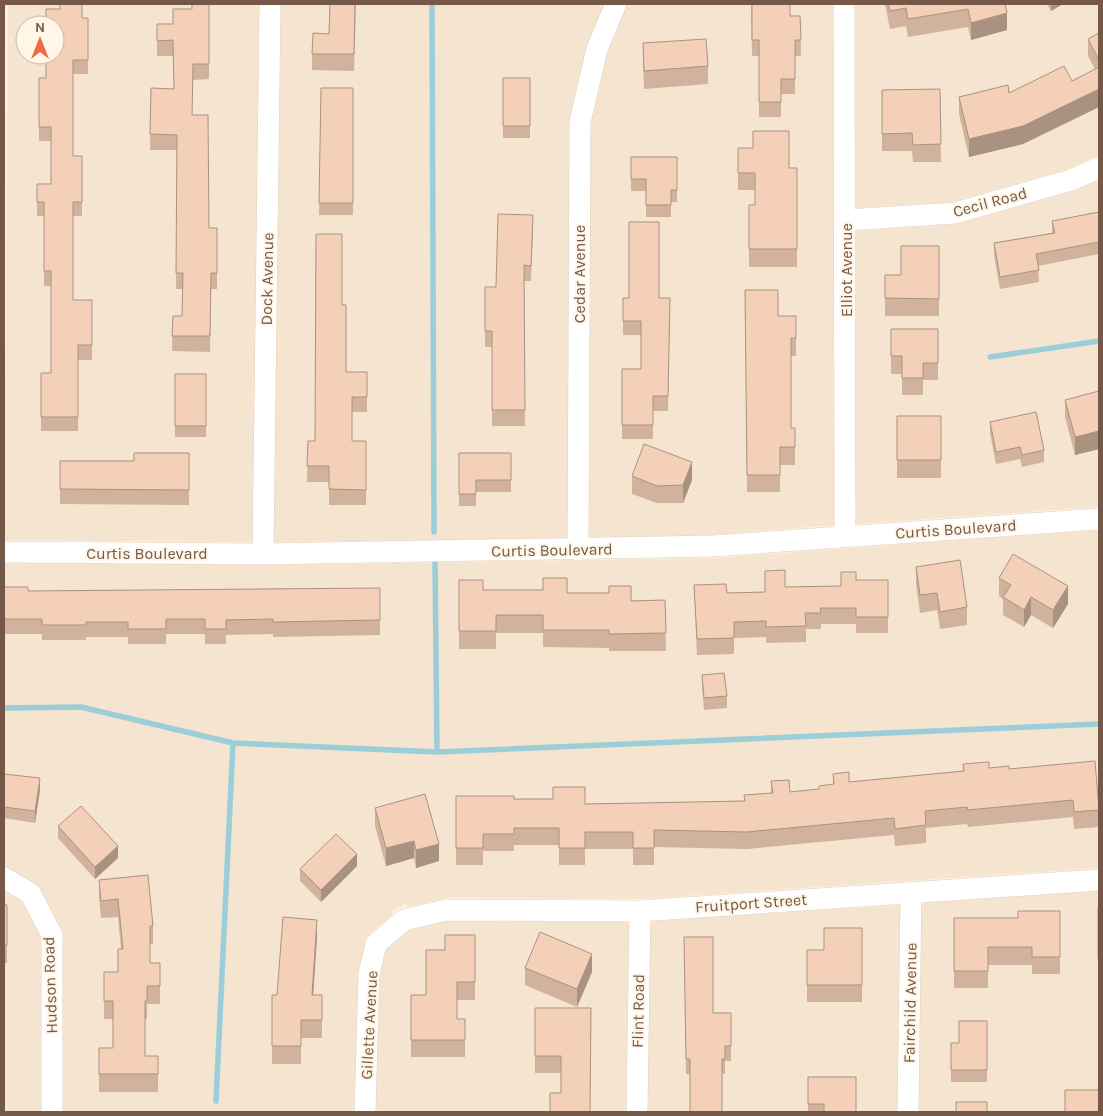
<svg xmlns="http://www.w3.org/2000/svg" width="1103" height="1116" viewBox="0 0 1103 1116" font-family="Karla,sans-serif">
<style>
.residential{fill:#f5e4cf;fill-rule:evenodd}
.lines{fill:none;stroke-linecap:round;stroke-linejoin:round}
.stream{stroke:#9bced9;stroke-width:5.5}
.street-casing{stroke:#e1cebc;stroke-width:22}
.street{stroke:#fff;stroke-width:21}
.wall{fill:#d1b39d}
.shaded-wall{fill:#aa9280}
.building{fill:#f3d0b7;stroke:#aa9280}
.labels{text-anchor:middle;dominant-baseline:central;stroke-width:4;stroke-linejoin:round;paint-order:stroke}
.street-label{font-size:16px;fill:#755847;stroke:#fff6e8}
</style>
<rect width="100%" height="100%" fill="#fdf2e1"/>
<!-- residential -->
<path class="residential" d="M8,4H260L253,542L4,540ZM25,25H55V55H25Z
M281,4H605L588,45L568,539L273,542Z
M627,4H834L835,525L712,535L588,538L590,123L607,53Z
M854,4H1099V155L1068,169L953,202L856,208Z
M1099,180V507L856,524V231L957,224L1073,191Z
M1098,530L1099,868L640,899L446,898L408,907L405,904L392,911V915L370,934L366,941L355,1112H62L61,929L39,887L5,866L4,862V563L273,565L714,558Z
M4,891L23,902L42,938V1112H4Z
M1099,891V1112H918L921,903Z
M901,905L898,1112H647L650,921Z
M446,921L629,922L626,1112H375L380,975L385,950L408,931Z"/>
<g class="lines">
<!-- stream -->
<path class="stream" d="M432,4L434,532
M990,357L1099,341
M435,560L437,752
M4,708L81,707L233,743L437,752L1099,724
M216,1101L233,743"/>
<defs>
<path id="street" d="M844,4L845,536
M846,220L955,213L1071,180L1099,168
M578,550L580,122L597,49L616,4
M4,552L263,554L713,546L1099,519
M263,554L270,4
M4,878L30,893L52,935V1112
M365,1112L369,974L376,944L404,920L446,910L640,911L1099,880
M637,1112L640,911
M908,1112L911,893"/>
</defs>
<!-- street casing -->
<use href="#street" class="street-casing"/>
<!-- street -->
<use href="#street" class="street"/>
</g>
<!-- wall -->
<path class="wall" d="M209,4V79L193,80L192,115L209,228H217V289H211L210,352L172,351L173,316H182L183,289H176L177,150H150L151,88L174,89L173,56H157V24H173L192,9Z
M330,4H356L354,71L312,70V54L329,34Z
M751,4L790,16H800L801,56H795V94H781V117H759V56H752Z
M885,4H1005L1007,30L971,40L968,27L908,37L906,26L890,29Z
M1047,4H1063L1051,11Z
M60,9L82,18H88V74H73V156H82V216H73V300H92V360H78V431H41V373H51V286H44V216H37V184H51V141H39V78H46Z
M1099,33V107L1023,144L969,157L959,114V97L1009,93L1072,81L1095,69L1088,56V39Z
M643,43L708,66V84L644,89L643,61Z
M503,78H530V138H503Z
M321,88H353V215H319Z
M940,89L941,162H913L912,151H882V90Z
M738,148L789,168H797V267H749V205H755V190H738Z
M631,157H677V202H671V217H646V191H631Z
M1099,212V254L1038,266L1039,282L1000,289L994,255V243L1052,233V221Z
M533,230L531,281H524L525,426H492V347H485V287H496Z
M939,246V316H885V275H901Z
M745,290L778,316H796V356H791V428H795V465H780V492H747Z
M623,298H670L668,411H653V439H622V369H641V335H623Z
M342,305L346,372H367V412H352V441H366V505H329V482H307L308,441H315Z
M891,329H938V380H923V395H902V374H891Z
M175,374H206V437H175Z
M1099,391V449L1075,455L1065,417V400Z
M897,416H941V478H897Z
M990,422L1044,450V462L1022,467L1020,459L996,464L990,433Z
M189,453V505L60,504V461H134Z
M459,453H511V492H476V506H459Z
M632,476L692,480L683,503H657L632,494Z
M916,567L967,607V625L940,629L937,610L920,613L916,584Z
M999,578L1068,604L1053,628L1031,615L1024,627L1003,615V599L999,596Z
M459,580L483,590H543L631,601L665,600L666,651H609V648L543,647V633H496V649H459Z
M856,580H888V633H856V624H821V629H806V642L766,643V637L734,638V654L697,655L694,585L727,593L765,592L785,587L841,586Z
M4,587L28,591L380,588V635L273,637V634L226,635V644H205V634H166V644H128V637H86V640H42V634H4Z
M702,675L727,696V708L704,710L702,686Z
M963,764L989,768L1009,769L1099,804V827L1074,829L1073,817L968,827L967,824L926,828V843L895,846L894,835L747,849L654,847V865H633V849H585V865H559V845H514V851H483V865H456V796L585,804L744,801V795L771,793V781L790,792L819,789L833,785V774L849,782L963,771Z
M4,774L40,790L35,823L4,818Z
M375,808L439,861L416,868L414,858L386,866L375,826Z
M58,826L118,858L95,879L58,838Z
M357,866L321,902L300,881V869Z
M99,880L153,926V944H150V963H160V1004H147V1019H145V1056H158V1092H99V1048H113V1019H104V972H118L121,949L118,917L101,918L99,897Z
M4,905H7V963H4Z
M1098,908H1099V977H1098Z
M1060,911V974H1032V965H988V988H954V918H1018Z
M862,928V1002H807V950H824Z
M475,935V1000H457V1019H465V1057H411V995H426L445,950Z
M317,937L313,995H322V1038H301V1064H272V995H277Z
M684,937L713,1013H731V1061H725V1074H686Z
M525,968L592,972L577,1007L525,985Z
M535,1008H591L590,1112L561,1093V1073H535Z
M987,1021V1082H951V1043H959Z
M808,1077L856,1112H808Z"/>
<!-- shaded-wall -->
<path class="shaded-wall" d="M1051,4H1063L1051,11Z
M1007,13V30L971,40V23Z
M1099,89V107L1023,144L969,157V139Z
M1099,431V449L1075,455V437Z
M692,462V480L683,503V485Z
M1068,586V604L1053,628V610Z
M1031,597V615L1024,627V610Z
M40,778V790L35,823V811Z
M414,841V858L386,866V848Z
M439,844V861L416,868V850Z
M118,846V858L95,879V867Z
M357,854V866L321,902V890Z
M317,920V937L312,1013V995Z
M592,954V972L577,1007V989Z"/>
<!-- building -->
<path class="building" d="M60,4H82V18H88V60H73V156H82V202H73V300H92V345H78V417H41V373H51V271H44V202H37V184H51V127H39V78H46V55H55V25H46V9H60Z
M192,4H209V64H193L192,115H208L209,228H217V273H211L210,336H172L173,316H182L183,273H176L177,135L150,134L151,88L174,89L173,40L157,41V24H173V9H192Z
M330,4H355L354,54H312L313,33L329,34Z
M752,4H790V16H800L801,40H795V79H781V102H759V40H752Z
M888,4H1005L1007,13L971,23L968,9L908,19L906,8L890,11Z
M1099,33V60L1088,39Z
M706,39L708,66L644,71L643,43Z
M1064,66L1072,81L1099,67V89L1023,126L969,139L959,97L1008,85L1009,93Z
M503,78H530V126H503Z
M321,88H353V203H319Z
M940,89L941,144L913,145L912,133L882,134V90Z
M753,131H789V168H797V249H749V205H755V173H738V148H753Z
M631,157H677V190H671V205H646V179H631Z
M1099,212V242L1036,254L1039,270L1000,277L994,243L1055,233L1052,221Z
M498,214L533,215L531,266L524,265L525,410H492V331H485V287H496Z
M629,222H659V298H670L668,396H653V425H622V369H641V321H623V298H629Z
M316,234H342V305H346V372H367V397H352V441H366V490L329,489V466H307L308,441H315Z
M901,246H939V299L885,298V275H901Z
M745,290H778V316H796V338H791V428H795V447H780V475H747Z
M891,329H938V363H923V378H902V356H891Z
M175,374H206V426H175Z
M1099,391V431L1075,437L1065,400Z
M1036,412L1044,450L1022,455L1020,447L996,452L990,422Z
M897,416H941V460H897Z
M644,444L692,462L683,485L657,486L632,476Z
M134,453H189V490L60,489V461H134Z
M459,453H511V480H476V494H459Z
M1013,554L1068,586L1053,610L1031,597L1024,610L1003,597L1011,585L999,578Z
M960,560L967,607L940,612L937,593L920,595L916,567Z
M785,570V587L841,586V572H856V580H888V617H856V608H820L821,613H805L806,626L766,627V621L734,622V638L697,639L694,585L726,584L727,593L765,592V571Z
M543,578H567V593H609V586H631V601L665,600L666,633L609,634V630H543V615H496V631H459V580H483V590H543Z
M4,587H28V591L380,588V620L273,622V619L226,620V629H205V619H166V629H128V622H86V625H42V619H4Z
M724,673L727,696L704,698L702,675Z
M1095,761L1099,810L1074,812L1073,800L968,810L967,807L925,811L926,825L895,829L894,818L747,832L654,830V848H633V832H585V848H559V828H514V834H483V848H456V796H514V799H553V787H585V804L745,801L744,795L773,793L771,781L789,780L790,792L819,789V786L834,784L833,774L849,772V782L964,771L963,764L989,762V768L1009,766V769Z
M4,774L40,778L35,811L4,807Z
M425,794L439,844L416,850L414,841L386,848L375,808Z
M81,806L118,846L95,867L58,826Z
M336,834L357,854L321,890L300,869Z
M148,875L153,926H150V963H160V986H147V1001H145V1056H158V1074H99V1048H113V1001H104V972H118V949H123L118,899L101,901L99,880Z
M4,905H7V945H4Z
M1098,908H1099V959H1098Z
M1018,911H1060V957H1032V947H988V971H954V918H1018Z
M283,917L317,920L312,995H322V1020H301V1046H272V995H277Z
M824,928H862V985H807V950H824Z
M540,932L592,954L577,989L525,968Z
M445,935H475V982H457V1019H465V1040H411V995H426V950H445Z
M684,937H713V1013H731V1046H725V1059H722V1112H690V1059H686Z
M535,1008H591L590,1112H550V1093H561V1056H535Z
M959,1021H987V1070H951V1043H959Z
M808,1077H856V1112H824V1104H808Z
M1065,1090H1099V1112H1065Z
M956,1102H987V1112H956Z"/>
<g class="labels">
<!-- street labels -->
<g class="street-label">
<text transform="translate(990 202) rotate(-15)">Cecil Road</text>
<text transform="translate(846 270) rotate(-90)">Elliot Avenue</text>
<text transform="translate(579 274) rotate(-90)">Cedar Avenue</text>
<text transform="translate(267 279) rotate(-89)">Dock Avenue</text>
<text transform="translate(956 529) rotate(-4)">Curtis Boulevard</text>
<text transform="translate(552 550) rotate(-1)">Curtis Boulevard</text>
<text x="147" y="553">Curtis Boulevard</text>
<text transform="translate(751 903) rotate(-4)">Fruitport Street</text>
<text transform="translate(50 985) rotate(-92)">Hudson Road</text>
<text transform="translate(910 1003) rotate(-89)">Fairchild Avenue</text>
<text transform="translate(638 1011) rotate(-89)">Flint Road</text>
<text transform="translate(369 1025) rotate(-87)">Gillette Avenue</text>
</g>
</g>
<!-- border -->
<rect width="1103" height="1116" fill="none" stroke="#755847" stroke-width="10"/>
<!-- north arrow -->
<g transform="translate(40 40)"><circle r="24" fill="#fff6e8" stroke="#c8b7a8"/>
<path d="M0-4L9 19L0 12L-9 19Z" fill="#ec6a41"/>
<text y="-8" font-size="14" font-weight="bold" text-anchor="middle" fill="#755847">N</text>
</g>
</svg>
